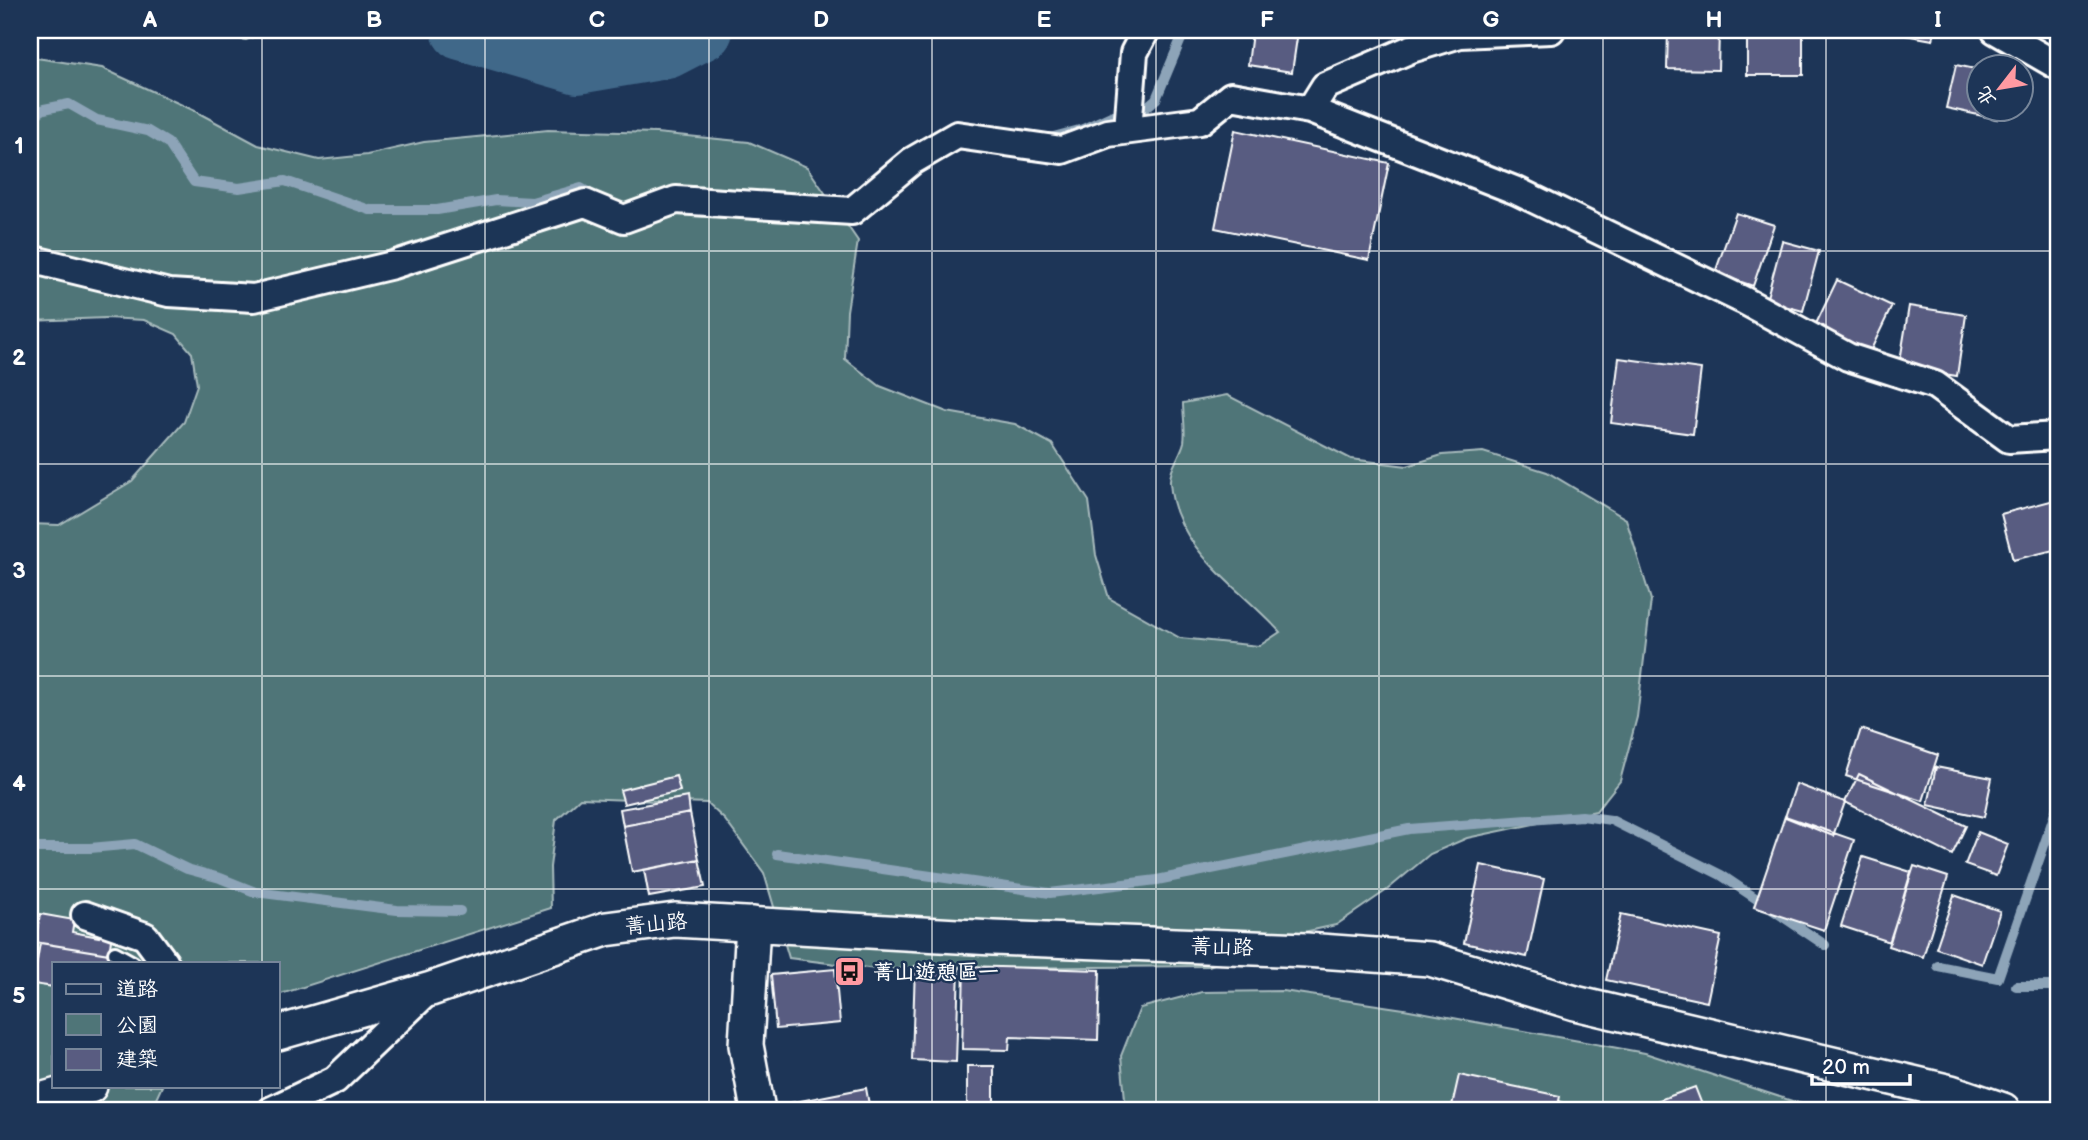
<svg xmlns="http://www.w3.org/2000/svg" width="2088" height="1140" viewBox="0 0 2088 1140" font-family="'Balsamiq Sans','LXGW WenKai TC',sans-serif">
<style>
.green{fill:#4f7578;stroke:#a7babc;stroke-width:2}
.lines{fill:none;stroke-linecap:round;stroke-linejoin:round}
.stream{stroke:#8da4b8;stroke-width:10}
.river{stroke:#416889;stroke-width:60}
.building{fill:#595c81;stroke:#fff;stroke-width:2}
.service-casing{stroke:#fff;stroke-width:18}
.minor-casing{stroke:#fff;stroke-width:32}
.tertiary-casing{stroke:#fff;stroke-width:38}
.service{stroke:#1d3557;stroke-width:12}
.minor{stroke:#1d3557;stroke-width:26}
.tertiary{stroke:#1d3557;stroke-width:33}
.grid{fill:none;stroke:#fff;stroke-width:2;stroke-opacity:0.55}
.labels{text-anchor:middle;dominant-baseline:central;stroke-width:5;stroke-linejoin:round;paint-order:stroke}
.street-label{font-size:21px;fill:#fff;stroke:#1d3557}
.poi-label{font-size:21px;font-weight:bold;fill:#fff;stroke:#1d3557;text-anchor:start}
.neatline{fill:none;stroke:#fff;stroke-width:2.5}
.grid-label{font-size:23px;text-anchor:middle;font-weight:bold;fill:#fff}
</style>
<rect width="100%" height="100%" fill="#1d3557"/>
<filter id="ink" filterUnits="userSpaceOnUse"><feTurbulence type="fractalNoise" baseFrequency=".0143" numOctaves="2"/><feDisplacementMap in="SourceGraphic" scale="14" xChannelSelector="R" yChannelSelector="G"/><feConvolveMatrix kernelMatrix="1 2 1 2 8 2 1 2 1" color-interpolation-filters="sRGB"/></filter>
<g filter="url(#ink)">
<!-- green -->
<path class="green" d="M179,30H270L246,40Z
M30,57L102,68L195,111L258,145L319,160L367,155L424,142L548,130L656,133L749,142L807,167L858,241L847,311L845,359L880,386L947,412L1015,424L1052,444L1089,501L1096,555L1109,598L1180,638L1259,646L1280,632C1239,587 1175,549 1170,483C1169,469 1181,455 1184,442C1186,430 1183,415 1183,403L1227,395L1351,459L1407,466L1442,455L1483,452L1547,472L1626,519L1651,600L1637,717L1620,781L1596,811L1467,838L1430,854L1387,890L1336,925L1290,935L1209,966L876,969L789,958L764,873L725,820L707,803L580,798L556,820L550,867L551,908L278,995V963H54V1086H162L151,1110H30V524L59,525L132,481L184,422L197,385L192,353L176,334L144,320L106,318L30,321Z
M1283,991L1404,1009L1645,1053L1820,1110H1126L1121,1056L1140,1008L1202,992Z"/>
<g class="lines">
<!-- stream -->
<path class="stream" d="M1391,32L1429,30
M1132,113L1142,111L1156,99L1184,32L1188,30
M30,118L44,109L69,104L97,120L148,131L168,143L194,182L239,188L285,181L370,210H437L496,200L532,202L581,188L595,196
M1046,139L1083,129L1113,115
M30,848H90L135,844L187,869L220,878L255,892L397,910L460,911
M777,854L1050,893L1157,880L1409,829L1582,816L1611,820L1721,875L1825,945
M1938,966L1998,978L2058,805
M2016,986H2058"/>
<!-- river -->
<path class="river" d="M461,30L578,64L666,49L703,30"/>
</g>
<!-- building -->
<path class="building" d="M1668,30L1719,31L1718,70L1667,69Z
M1747,30H1803V75H1747Z
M1888,30H1935L1933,40L1888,32Z
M1252,32L1297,38L1292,72L1248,65Z
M1956,65L1980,70V108H1999L1997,119L1946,108Z
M1235,130L1389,163L1369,260L1215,228Z
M1736,213L1774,225L1753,286L1715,273Z
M1782,241L1819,251L1803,311L1766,301Z
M1837,280L1892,306L1868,356L1813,330Z
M1909,306L1966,315L1957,376L1899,367Z
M1619,358L1701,369L1693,434L1611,423Z
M2058,499V549L2013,560L2001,514Z
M1861,729L1938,755L1923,801L1846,776Z
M1936,767L1992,778L1984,817L1928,805Z
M1859,774L1966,826L1952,855L1845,802Z
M676,776L680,791L624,804L620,790Z
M1796,784L1845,802L1833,836L1785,817Z
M688,797L690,813L623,826L620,809Z
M690,813L699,859L632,872L623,826Z
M1785,816L1854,840L1824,930L1754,907Z
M1978,832L2008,844L1996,876L1965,865Z
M1863,857L1911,872L1890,942L1841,926Z
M699,859L705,887L649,897L644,870Z
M1481,865L1544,879L1527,957L1464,943Z
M1914,866L1948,877L1923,957L1888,946Z
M1954,895L2000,911L1982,964L1936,948Z
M40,914L74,920L72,932L99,937L102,924L113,926L109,954L35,942Z
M1621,914L1721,936L1707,1002L1606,980Z
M40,943L115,955L114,963H54V987L33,984Z
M30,954L35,955L30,983Z
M915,966L959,967L956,1062L912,1060Z
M964,966L1100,970L1098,1040L1010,1037L1009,1050L962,1049Z
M835,969L840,1023L776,1029L771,975Z
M967,1066H994V1110H967Z
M1459,1075L1560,1096L1559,1101L1564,1103L1562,1110H1451Z
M1695,1087L1704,1110H1632Z
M866,1088L870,1110H786L785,1104Z"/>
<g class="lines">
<defs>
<path id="service" d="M115,953L133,963"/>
<path id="minor" d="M1995,30L2058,66
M1310,110L1325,86L1411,49L1460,34L1551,30
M1128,130L1134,53L1146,30
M30,259L169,293L254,298L393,265L585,203L624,219L676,200L852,211L912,161L957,135L1062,150L1108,133L1200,121L1231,96L1310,110L1517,191L1743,300L1848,357L1935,385L2009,439L2058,436
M85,915L145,936L165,963
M272,1110L335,1080L429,990"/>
<path id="tertiary" d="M753,924L746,1045L758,1110
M278,1033L431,989L606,929L675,920L993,938L1306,950L1430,959L1575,1003L1951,1092L2003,1110
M30,1103L90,1086"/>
</defs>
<!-- service casing -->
<use href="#service" class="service-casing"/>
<!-- minor casing -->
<use href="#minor" class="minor-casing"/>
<!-- tertiary casing -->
<use href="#tertiary" class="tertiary-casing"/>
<!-- service -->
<use href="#service" class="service"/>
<!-- minor -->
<use href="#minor" class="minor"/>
<!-- tertiary -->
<use href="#tertiary" class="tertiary"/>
</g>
</g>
<!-- grid -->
<path class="grid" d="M262,30V963M485,30V1110M709,30V1110M932,30V1110M1156,30V1110M1379,30V1110M1603,30V1110M1826,30V1110M30,251H2058M30,464H2058M30,676H2058M30,889H2058M262,1086V1110"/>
<!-- icons -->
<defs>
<symbol id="bus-square" viewBox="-11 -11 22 22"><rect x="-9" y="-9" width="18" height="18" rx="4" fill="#ff9aa2" stroke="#1d3557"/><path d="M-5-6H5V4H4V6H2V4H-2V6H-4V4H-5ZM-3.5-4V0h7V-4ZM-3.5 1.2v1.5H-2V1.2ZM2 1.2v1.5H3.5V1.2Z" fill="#111"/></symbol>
</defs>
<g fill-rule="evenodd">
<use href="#bus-square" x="832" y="954" width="35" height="35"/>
</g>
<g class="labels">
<!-- street labels -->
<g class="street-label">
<text transform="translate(656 924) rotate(-5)">菁山路</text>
<text transform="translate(1222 947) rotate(2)">菁山路</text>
</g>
<!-- poi labels -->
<g class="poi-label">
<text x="873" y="972">菁山遊憩區一</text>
</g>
</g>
<!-- margin -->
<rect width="2088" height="1140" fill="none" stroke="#1d3557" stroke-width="77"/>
<!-- legend -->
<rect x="52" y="962" width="228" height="126" fill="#1d3557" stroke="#77869a" stroke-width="2"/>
<rect x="66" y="984" width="35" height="10" fill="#1d3557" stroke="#77869a" stroke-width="2"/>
<text x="116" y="996" font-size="21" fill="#ffffff">道路</text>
<rect x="66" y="1014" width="35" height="21" fill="#4f7578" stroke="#77869a" stroke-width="2"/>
<text x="116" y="1032" font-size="21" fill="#ffffff">公園</text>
<rect x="66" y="1049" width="35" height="21" fill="#595c81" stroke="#77869a" stroke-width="2"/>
<text x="116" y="1066" font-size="21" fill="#ffffff">建築</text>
<!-- north arrow -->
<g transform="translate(2000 88) rotate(239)"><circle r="33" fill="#1d3557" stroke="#77869a" stroke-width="2"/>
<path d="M0-5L12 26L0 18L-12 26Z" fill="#ff9aa2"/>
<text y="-10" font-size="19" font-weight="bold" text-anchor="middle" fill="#ffffff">北</text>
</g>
<!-- scale -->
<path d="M1812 1074v10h98v-10" fill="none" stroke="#ffffff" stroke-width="3.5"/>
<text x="1822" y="1074" font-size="21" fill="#ffffff" stroke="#1d3557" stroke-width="5" paint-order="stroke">20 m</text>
<rect x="38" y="38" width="2012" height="1064" class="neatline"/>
<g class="grid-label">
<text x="150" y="27">A</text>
<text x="374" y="27">B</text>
<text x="597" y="27">C</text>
<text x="821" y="27">D</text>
<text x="1044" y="27">E</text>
<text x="1267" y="27">F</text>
<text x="1491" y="27">G</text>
<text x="1714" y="27">H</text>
<text x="1938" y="27">I</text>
<text x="19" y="153">1</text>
<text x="19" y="365">2</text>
<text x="19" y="578">3</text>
<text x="19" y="791">4</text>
<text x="19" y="1003">5</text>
</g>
</svg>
